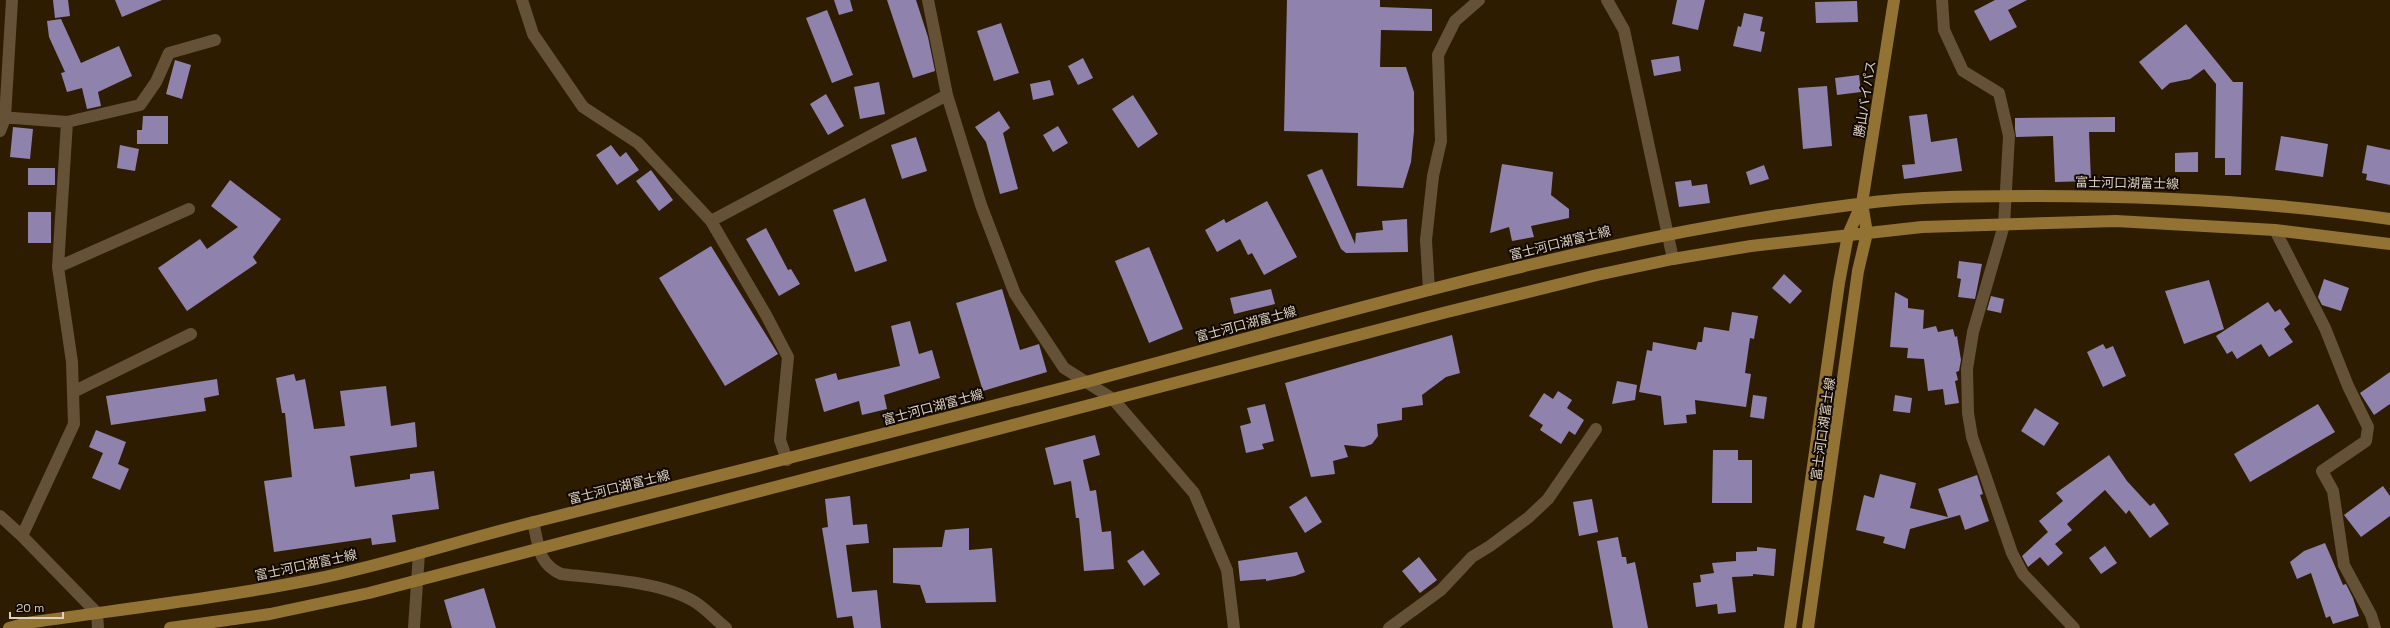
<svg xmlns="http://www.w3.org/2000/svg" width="2390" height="628" viewBox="0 0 2390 628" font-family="'Space Grotesk','Noto Sans JP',sans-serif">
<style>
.building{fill:#8f83ad}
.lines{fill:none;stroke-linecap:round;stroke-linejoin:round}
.minor{stroke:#655135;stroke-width:12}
.major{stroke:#927334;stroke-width:12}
.labels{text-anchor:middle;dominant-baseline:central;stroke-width:4;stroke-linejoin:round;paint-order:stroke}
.street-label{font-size:13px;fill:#ddd1c1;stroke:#100801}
</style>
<rect width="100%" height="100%" fill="#2e1c01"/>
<!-- building -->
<path class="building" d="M53,0H68L70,16L55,18Z
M115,0H162L122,17Z
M834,0H850L853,11L839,15Z
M887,0H916L928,37L935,71L913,78Z
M1287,0H1380V7L1432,9V31L1381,30L1380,67H1406L1414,92V131L1411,162L1403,188L1357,186L1358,133L1284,131Z
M1677,0H1705L1698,30L1672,24Z
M1995,0H2027L2008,10L2017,27L1990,41L1974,11Z
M1857,1L1858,22L1816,23L1815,2Z
M827,10L853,75L832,83L806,18Z
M1744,13L1763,17L1760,31L1765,32L1761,52L1733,46L1738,26L1741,27Z
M61,19L81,63L119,46L132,76L98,92L101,106L87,109L82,88L67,92L61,73L65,72L49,37L47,21Z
M1001,23L1019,73L994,81L977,31Z
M2186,24L2233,82H2243L2241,175H2225V158H2215L2216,84L2204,69L2190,79L2170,83L2162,90L2139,62Z
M1679,56L1681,71L1654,76L1651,60Z
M1083,58L1093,78L1078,85L1068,66Z
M175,60L191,65L182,99L166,94Z
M1859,75L1861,92L1837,95L1835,78Z
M1050,80L1054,95L1033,100L1030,84Z
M879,82L885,114L860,119L854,87Z
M1827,86L1832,146L1803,149L1798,88Z
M826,94L844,126L828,135L810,104Z
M1133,95L1158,134L1138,148L1112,109Z
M999,111L1010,128L1003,133L1018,189L1000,194L986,142L975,127Z
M1927,114L1931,142L1957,138L1962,171L1904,179L1902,165L1915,164L1909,116Z
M143,116H168V144H137V130H142Z
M2115,117V132H2089L2091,181L2055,182L2053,136L2016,137L2015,129V118Z
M1058,126L1068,143L1053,152L1043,135Z
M13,127L33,129L30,159L10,157Z
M2281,136L2328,144L2323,177L2275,170Z
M916,137L927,171L902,179L891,145Z
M120,145L139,149L135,171L117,168Z
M611,145L620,157L626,152L639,170L617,185L596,155Z
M2367,145L2390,150V185L2366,180L2367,174L2362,173Z
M2198,152V172H2175V153Z
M1502,164L1553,172L1551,195L1569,209V218L1531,226L1534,237L1512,241L1509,227L1490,233Z
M1764,165L1769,179L1750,185L1746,172Z
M28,168H55V185H28Z
M1322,169L1355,244L1356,233L1383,230L1382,221L1407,219L1408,252L1346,253L1341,249L1307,175Z
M651,170L673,200L659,211L636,181Z
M230,180L281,219L253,257L257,263L187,311L158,268L200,239L207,249L238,227L211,206Z
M1691,180L1692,186L1707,184L1710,203L1679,207L1675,182Z
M865,198L887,261L855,272L833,210Z
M1267,201L1297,257L1264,275L1252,253L1248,255L1240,239L1217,252L1205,230L1224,219L1226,223Z
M28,212H51V243H28Z
M766,228L788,270L791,269L800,284L779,296L746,239Z
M711,246L778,354L725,386L659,278Z
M1149,247L1183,329L1149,343L1115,261Z
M1959,261L1982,264L1975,299L1958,297L1961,279L1957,278Z
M1784,274L1802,291L1790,304L1772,288Z
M2324,279L2349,288L2341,311L2322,305L2318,297Z
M2209,280L2224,329L2184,344L2165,291Z
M1002,289L1020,350L1039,344L1047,372L983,391L956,303Z
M1271,289L1275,304L1234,314L1230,298Z
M1895,292L1908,299V308L1924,310L1923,329L1936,326L1938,332L1953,329L1955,337L1957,336L1961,360L1959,371L1956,372L1958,380L1955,381L1959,403L1945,405L1943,389L1928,391L1924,359L1907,358L1908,348L1890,347Z
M1991,296L2004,299L2001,313L1987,310Z
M2268,302L2275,312L2280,309L2290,324L2284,329L2293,342L2269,357L2261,344L2237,359L2232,351L2227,354L2216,336Z
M1732,312L1758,316L1754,339L1750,338L1745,373L1751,374L1746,407L1695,400L1696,414L1686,415L1687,423L1664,425L1661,396L1639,392L1647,350L1652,351L1653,342L1696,350L1698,342H1702L1704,327L1729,331Z
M910,321L919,354L932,350L940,378L884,395L887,409L862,415L859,401L824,412L815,379L836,373L838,380L900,366L891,326Z
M1452,335L1460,373L1446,377L1422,395L1423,405L1402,408V420L1377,424L1378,436L1372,444L1364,447L1344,445L1348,457L1333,461L1335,474L1311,477L1285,383Z
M2103,344L2106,349L2113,346L2126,376L2103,387L2087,352Z
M2390,372V404L2374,415L2360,393Z
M294,374L296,381L305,379L314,429L345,426L340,391L386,386L391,426L415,422L417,447L350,456L355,487L410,479V474L434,471L439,509L392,515L396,542L372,545L371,538L274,552L264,481L292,477L285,413H282L276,378Z
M217,379L219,395L204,398L206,411L111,425L106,396Z
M1617,381L1637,385L1635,400L1612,404Z
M1558,391L1572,400L1567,408L1584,420L1575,435L1569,431L1561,444L1540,430L1543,425L1529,416L1544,393L1553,399Z
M1753,395L1767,397L1764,419L1750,417Z
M1895,395L1912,398L1910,413L1893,411Z
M1265,404L1274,441L1262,444L1264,449L1246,453L1240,426L1251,423L1247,408Z
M2318,404L2335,432L2250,482L2234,454Z
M2035,408L2059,423L2044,446L2021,431Z
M96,430L126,442L118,464L129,469L120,490L92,478L103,453L89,447Z
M1095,435L1100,455L1083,460L1090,491L1096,490L1102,532L1111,531L1114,569L1084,571L1079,518H1076L1071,481L1054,485L1045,448Z
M1713,450H1738V460H1752V503H1712Z
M2109,455L2127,481L2150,506L2154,503L2169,524L2150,538L2129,510L2126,514L2105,490L2067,524L2072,530L2055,544L2063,553L2048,566L2040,557L2028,567L2022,556L2048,532L2039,521L2063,501L2056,493Z
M1880,474L1916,483L1910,508L1948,517L1938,489L1977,475L1983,494L1980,495L1989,521L1965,530L1960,515L1910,529L1905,549L1883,543L1885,537L1856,530L1864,495L1874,498Z
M2383,486L2390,496V516L2361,537L2344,515Z
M850,496L853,525L867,524L869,543L846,545L852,592L877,590L881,628H854L852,616L837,618L822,528L828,527L825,499Z
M1306,496L1322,522L1305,533L1289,507Z
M1592,499L1598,532L1579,536L1573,502Z
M969,528V550L992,548L996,602L926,603L920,585L893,583V548L942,547L945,530Z
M1618,537L1622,557H1626L1627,564L1635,562L1648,628H1613L1597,541Z
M2325,543L2343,585L2346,584L2353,598L2359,616L2333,624L2330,616L2326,618L2311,573L2297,579L2290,562L2304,551Z
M2105,546L2117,563L2101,574L2089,558Z
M1757,547L1776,549L1774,576L1753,574V576L1732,577L1736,612L1718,614L1717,604L1696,607L1693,583L1701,582L1700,575L1714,573L1712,563L1736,561V552L1757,551Z
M1143,550L1160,574L1144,586L1127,561Z
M1297,552L1305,572L1295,576L1266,581V579L1240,581L1238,561Z
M1419,557L1437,580L1420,593L1402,571Z
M484,588L496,628H452L444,600Z"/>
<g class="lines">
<!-- minor -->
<path class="minor" d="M522,0L533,34L583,107L638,143L711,221L766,315L788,357L780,440L787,460
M928,0L947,95L981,205L1015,294L1064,368L1113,399L1194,493L1227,570L1234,628
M1607,0L1624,30L1673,259
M1942,0L1944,30L1963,71L1999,93L2009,136L2004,225L1973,332L1967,369L1968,413L1972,437L2012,553L2023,574L2074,628
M0,117L67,122L58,267L72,362L74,424L22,536L97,613L98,628
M67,122L140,105L156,82L169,53L215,40
M0,131L5,118L12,0
M711,221L947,95
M2275,230L2325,328L2348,386L2368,427L2366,441L2322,471L2333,491L2344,565L2371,615L2375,628
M58,267L189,209
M1429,290L1426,240L1433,176L1441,141L1438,55L1455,21L1479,0
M73,392L191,334
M0,516L22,536
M533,522C539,545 537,563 561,574C601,579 661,581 695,602C706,609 716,620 726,628
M414,628L419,553
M1389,628L1441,590L1472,557L1490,546L1529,517L1548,499L1596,429"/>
<!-- major -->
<path class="major" d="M9,628L27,623C123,609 220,598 315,579C390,564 463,539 538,521C722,475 907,429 1090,381C1344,313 1597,236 1858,204C1918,196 1979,196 2039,196C2157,196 2273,202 2390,219
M170,628L270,614L369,593L1443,313L1597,275L1673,259L1751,246L1922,227L2116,221L2275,230L2390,244
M1790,628L1839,283L1848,235L1862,203L1894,0
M1808,628L1858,271L1867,233L1862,203"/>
</g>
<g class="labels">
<!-- street labels -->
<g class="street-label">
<text transform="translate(1865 99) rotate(-81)">勝山バイパス</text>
<text transform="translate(2127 183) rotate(1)">富士河口湖富士線</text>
<text transform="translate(1560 243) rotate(-14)">富士河口湖富士線</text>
<text transform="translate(1246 324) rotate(-15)">富士河口湖富士線</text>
<text transform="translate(933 407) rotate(-15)">富士河口湖富士線</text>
<text transform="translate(1823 429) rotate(-82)">富士河口湖富士線</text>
<text transform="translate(619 487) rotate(-14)">富士河口湖富士線</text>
<text transform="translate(306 565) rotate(-12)">富士河口湖富士線</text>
</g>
</g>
<!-- scale -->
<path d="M10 612v6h53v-6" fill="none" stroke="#ddd1c1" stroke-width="2"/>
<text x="16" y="612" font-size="12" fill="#ddd1c1" stroke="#100801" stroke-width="3" paint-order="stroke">20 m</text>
</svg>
